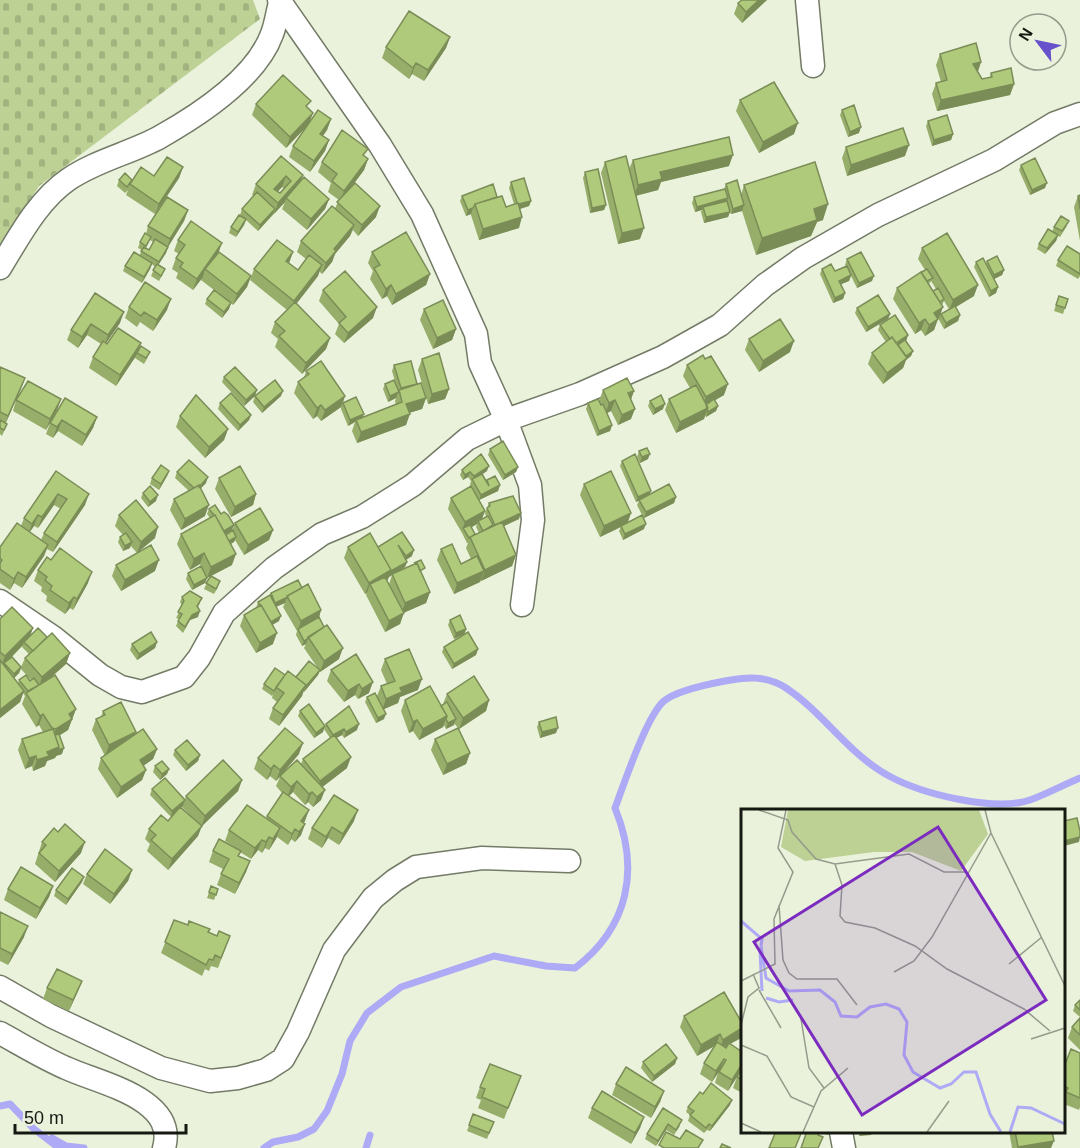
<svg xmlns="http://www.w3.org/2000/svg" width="1080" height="1148" viewBox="0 0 1080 1148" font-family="Arial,sans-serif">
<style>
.cemetery{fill:url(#cemetery-stones)}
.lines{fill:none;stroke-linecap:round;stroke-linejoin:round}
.stream{stroke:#aeaaf5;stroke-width:7}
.minor-casing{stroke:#737b67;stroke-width:25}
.minor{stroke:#fff;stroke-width:22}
.wall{fill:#97ae6b;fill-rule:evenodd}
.shaded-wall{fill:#7b8d57}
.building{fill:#b0ca7c;stroke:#7b8d57;stroke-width:1.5;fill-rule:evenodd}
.inset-river{fill:none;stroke:#aeaaf5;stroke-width:3}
.inset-road{fill:none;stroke:#959b8b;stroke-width:1.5}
.view{fill:#7b2cbf;fill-opacity:0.15;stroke:#7b2cbf;stroke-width:3}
.inset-edge{fill:none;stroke:#161911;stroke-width:3}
</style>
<defs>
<pattern id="cemetery-stones" width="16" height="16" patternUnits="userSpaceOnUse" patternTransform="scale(1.5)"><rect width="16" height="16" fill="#bdd195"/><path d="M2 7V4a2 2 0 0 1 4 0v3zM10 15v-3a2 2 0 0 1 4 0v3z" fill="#a2b37f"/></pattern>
</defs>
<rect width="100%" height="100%" fill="#eaf2dc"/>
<!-- cemetery -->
<path class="cemetery" d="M0,0H253L260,19L39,186L0,247Z"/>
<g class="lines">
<!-- stream -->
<path class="stream" d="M0,1106L10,1104L34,1129L59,1148
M52,1138L66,1146L84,1148
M264,1148L273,1142L298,1137L314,1129L327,1111L342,1074L350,1041L367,1013L401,987L494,956L546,966L575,968C629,927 640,869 615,808C624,784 647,715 664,701C676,691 709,684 725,681C746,677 766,675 786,688C824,713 848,754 889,776C922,794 994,812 1030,800C1047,794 1063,785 1080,778
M366,1148L370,1135"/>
<defs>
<path id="minor" d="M279,0L380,145L422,214L476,334L480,363L506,420L530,485L533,520L522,605
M807,0L813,66
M0,268C19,237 38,200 69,179C97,160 131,153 160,137C199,115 256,78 272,34C276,24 277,13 280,3
M0,601L53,637L100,675L121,687L142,692L184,677L199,658L224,613L274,568L322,534L362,517L413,485L467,439L506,420L580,394L663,357L720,325L765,285L803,258L878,215L994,160L1055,123L1080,114
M0,987L51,1016L161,1068L210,1081L238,1078L266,1070L283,1059L298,1032L334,950L373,898L395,880L416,867L482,858L569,861
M0,1033C22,1045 43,1058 66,1068C98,1083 178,1098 164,1148
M841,1132L844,1148"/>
</defs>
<!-- minor casing -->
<use href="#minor" class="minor-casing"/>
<!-- minor -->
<use href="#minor" class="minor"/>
</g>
<!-- wall -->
<path class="wall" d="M767,0L742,23L734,14L738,3Z
M450,37L446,48L424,81L412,74L409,79L382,58L386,47Z
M940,54L981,62L978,72L982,79L990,77L991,73L1014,84L1010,95L937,111L932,94L936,83L941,82L936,65Z
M740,100L794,134L759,153L736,111Z
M256,104L308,108L309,122L331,119L327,130L323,136L329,140L325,151L310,172L289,157L293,146L307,126L286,148L252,115Z
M842,110L859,133L848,137L840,115Z
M928,121L953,134L951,140L932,146L926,126Z
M846,147L905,156L847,176L842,158Z
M281,156L303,175L300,181L329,199L325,209L307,230L282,209L285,202L258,231L246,220L244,225L236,237L229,233L231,227L244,218L240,215L242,209L254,196L252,195L256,184ZM282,187L284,189L280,193L277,192Z
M365,157L368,159L364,170L353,185L376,217L358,236L353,230L350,236L335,254L332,262L322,274L319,271L318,276L296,304L330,338L326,349L302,374L275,347L278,339L271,333L275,322L287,310L250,280L254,269L293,252L289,263L298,270L306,259L297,252L301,241L335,208L339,200L328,192L331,183L318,172L322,162Z
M633,160L729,166L661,182L658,190L636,196L640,239L618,244L601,173L605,162L629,169Z
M1021,165L1045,188L1030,195L1019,170Z
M183,167L179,178L155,214L126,195L128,190L125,193L117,186L119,180H132L154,176Z
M585,172L606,205L604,210L590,213L583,178Z
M511,182L531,201L529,206L520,209L519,228L479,240L471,215V214L466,216L460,201L462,196L497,197L506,207L514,204L509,188Z
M726,184L741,195L744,185L823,220L817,222L811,236L756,255L742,211L731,214L728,204L730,212L728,217L704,223L701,212L702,210L695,212L692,203L694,197L724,189Z
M1080,195V241L1074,207L1078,196Z
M188,210L184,221L168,247L166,253L158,265L163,274L159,281L151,276L155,267L152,264L150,269L142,283L123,271L125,266L139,256L142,250L138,248L140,242L146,234L148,226ZM150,240L153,242L149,250L146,248Z
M1067,226L1060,237L1058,236L1056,241L1045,254L1037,249L1039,244L1052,232L1054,227Z
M178,240L219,252L251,276L247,287L233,305L231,303L229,309L222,318L205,304L207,299L214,290L201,280L203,277L193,290L176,278L178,273L172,269L176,258L179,254L174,251Z
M922,248L974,296L956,307L960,315L958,321L944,329L939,320V318L938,319L934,330L925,336L921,330L915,334L893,299L897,288L925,270L918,259ZM931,281L936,289L933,291L929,284ZM944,301L949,309L941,314L942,305Z
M372,252L430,274L426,285L392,305L387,296L382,299L370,279L373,271L368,263Z
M1080,254V276L1078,279L1056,266L1058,260Z
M847,259L872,281L857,288L851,276L849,281L841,284L845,293L843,299L833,303L820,274L822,269L835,271L846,266L845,265Z
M987,261L1004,270L1002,275L994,279L998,287L996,293L989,297L974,267L976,262L986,264Z
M323,290L373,318L344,343L335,334L339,324L319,301Z
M95,293L120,323L106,343H141L138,351L148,357L144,364L135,358L136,356L116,386L89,368L93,357L101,344L87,335L78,348L67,340L71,330Z
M1059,296L1068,299L1063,314L1054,311Z
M129,307L167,310L153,331L140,322L137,327L125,318Z
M857,308L890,314L888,319L866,332L855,313Z
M424,309L456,329L452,340L433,349L420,320Z
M880,325L908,335L906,341L913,351L911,356L906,360L903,368L883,384L868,364L872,353L886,342L878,330Z
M749,339L790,352L759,372L745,350Z
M422,359L449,389L445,399L428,404L418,370Z
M394,365L416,385L426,398L422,409L409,413L406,425L357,443L352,431L355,422L348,426L341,409V407L321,421L317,416L313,419L294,393L298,382L304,378L306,371L345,396L343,403L363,417L396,405L395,401L396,398L388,402L383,389L385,384L397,388L392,371Z
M687,365L724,395L715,400L718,406L716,411L706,417L705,415L704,419L676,433L665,410L669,399L690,388L683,376Z
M0,367L25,378L6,423L5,429L2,436L0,434Z
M224,377L255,396L244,406L222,382Z
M603,390L634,391L631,399V419L618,425L611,411L607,413L612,425L610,431L597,436L586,409L588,403L599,401Z
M255,396H281L262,413L253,402Z
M65,398L97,417L93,428L82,446L58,431L53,438L46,434L50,423Z
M61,399L57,410L46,430L13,411L16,400Z
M650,401L663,409L653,415L648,406Z
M220,403L251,415L249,420L238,431L218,409Z
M180,416L228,429L224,440L205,458L176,427Z
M490,449L518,467L516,472L503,480L488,455Z
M639,451L648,459L640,463L637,457Z
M622,461L650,494L676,497L674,503L644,518V529L623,540L619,531L621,527L600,537L580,495L584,484L631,513L628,522L642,515L637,505L639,501L636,502L620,466Z
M462,470L487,471L482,474L486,482L487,480L500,485L498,491L479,500L485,511L482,519L486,517L485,513L489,503L519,519L504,526L516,555L512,566L481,581V579L480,582L454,594L437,560L441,549L461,564L471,559L466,548L468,543H467L462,533L448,509L451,498L471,486L470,485L471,481L468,477L463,480L460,475ZM477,524L476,527L479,533L475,534L472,527Z
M56,471L85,505L53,552L47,549L44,556L22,588L14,583L10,590L0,583V547L21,526L24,518ZM54,505L61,509L44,533L41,540L30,532L34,526L38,528Z
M169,471L167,476L159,490L150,484L152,478Z
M177,472L206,483L200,489L205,516L181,530L170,510L174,499L189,491L175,478Z
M219,478L256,494L253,505L231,517L215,489Z
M143,493L156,501L148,507L141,498Z
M209,509L221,514L232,530L226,535L232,531L235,523L273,530L269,540L244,555L235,540L234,542L231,544L232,565L211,576L218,587L214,594L204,589L210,576L207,578L200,564L190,570L177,544L181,534L210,518L207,514Z
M119,515L155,538L137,553L130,545V548L123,551L118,542L120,537L123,535L115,526Z
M402,532L412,556L406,560L407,562L405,567L400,571L423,574H422L430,592L426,603L403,613L400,624L385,632L366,595L367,593L365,594L344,558L348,547H378ZM392,575L389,584L387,581L389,577Z
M116,565L155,571L121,591L112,576Z
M38,570L88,583L73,610L70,608L65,614L46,601L47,596L41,591L42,587L34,581Z
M188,573L207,578L205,583L192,590L186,579Z
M302,588L321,610L319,617L339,659L320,672V671L318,675L304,692L303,691L302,696L279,726L269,719L273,708L277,702L272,698L273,694L272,696L262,689L264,684L285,675L296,677L317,667L304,648L306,644L302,646L296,635L297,631L283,607L285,603L276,607L279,621L272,625L273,644L256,653L240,626L244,615L256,608L258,602L270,595L271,593Z
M182,597L200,603L198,607V617L190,620L183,633L176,626L179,619L176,618L182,606L180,602Z
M0,619L33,628L30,636L47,637L70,653L66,664L51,677L76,709L68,730L59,736L62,754L56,756L55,758L47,761L45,766L33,771L32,766L25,769L18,750L22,739L43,732L39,725L36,727L22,704L25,696L23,693L20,702L0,718ZM23,645L22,647L29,654L25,658L21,667L12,657ZM21,669L31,680H19L18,684L14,678L19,673Z
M450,620L466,629L465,634L478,649L476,655L452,669L442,652L444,647L462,635L454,639L448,625Z
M157,642L155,648L137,660L130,650L132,644Z
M356,654L369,693L358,699L355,695L344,702L327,681L331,670Z
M385,659L418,690L400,697L398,703L384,709V719L376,723L365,702L367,697L377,696L381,686L387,684L381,670Z
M447,694L489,700L486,711L459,729L470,753L466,764L443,775L431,750L435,739L458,728L454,723V725L446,729L444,725L443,727L419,740L413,731L409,733L401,711L405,700L441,706L443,704Z
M103,711L135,735L157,749L153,759L143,766L146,770L142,780L117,798L98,769L101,758L105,756L92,730L96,719L101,717Z
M300,711L323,732L314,738L298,716Z
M539,722L556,733L540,738L537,727Z
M326,724L357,730L344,738L342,735L336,738L347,768L322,787L321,800L313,807L308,802L305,805L293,792L289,796L305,821L303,823L305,824L301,835L295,842L291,839L288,845L277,837L269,850L265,848L262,853L258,850L251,859L240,852L239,856L250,861L246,872L235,894L217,885L223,869L209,862L213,851L233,846L225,841L229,830L266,818L282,793L276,786L280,777L276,781L270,776L267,780L254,769L258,758L299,754L283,773L301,764L303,759L330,738L324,729Z
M175,750L200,755L198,761L186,771L173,755Z
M155,766L169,769L167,774L160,780L153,772Z
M242,780L238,791L201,827L198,836L168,870L147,851L150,844L145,839L149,829L168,821L177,811L171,817L150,795L152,789L183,806L181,807L192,817L182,807L186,796Z
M354,821L339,845L328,838L322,848L308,839L312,828Z
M42,842L81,853L55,882L35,864Z
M132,870L128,881L110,904L83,884L87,874Z
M84,877L82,882L66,905L54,896L56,890Z
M53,886L49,897L36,919L4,900L8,889Z
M211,886L218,889L214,900L207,898Z
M0,912L24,937L8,965L0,961Z
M174,920L217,936H230L218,968L211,966L209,971L205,969L202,976L161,953Z
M82,981L69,1011L43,999L47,988Z
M1080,1000V1017L1073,1011L1075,1005Z
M684,1016L742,1023V1033L741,1038L730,1044L742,1052V1093L733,1088L737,1077L728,1091L715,1083L718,1072L712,1082L700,1074L704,1063L715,1046L697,1056L680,1027Z
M1080,1018V1050L1068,1038L1072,1027Z
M1080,1053V1107L1079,1110L1064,1104V1067Z
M677,1058L675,1064L652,1082L641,1068L643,1062Z
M521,1076L504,1119L478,1108L481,1100L476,1098L480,1087Z
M616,1084L664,1091L660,1102L651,1118L612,1095Z
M703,1094L730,1105L710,1131L707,1130L704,1133L688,1121L690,1115L686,1112L688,1107Z
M592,1108L644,1117L640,1128L631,1144L588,1118Z
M663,1108L680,1126L674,1135L666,1130L656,1146L645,1139L647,1134Z
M473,1114L494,1122L487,1139L467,1131Z
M821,1131H830L828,1135L820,1132Z
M1009,1131H1052L1051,1148H1012Z"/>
<!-- shaded-wall -->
<path class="shaded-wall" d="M759,0H767L742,23L746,12Z
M450,37L446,48L424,81L428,70Z
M981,62L977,73L973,64Z
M416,63L412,74L409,79L413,68Z
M1014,84L1010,95L937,111L941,100Z
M313,113L309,124L286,148L290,137Z
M331,119L327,130L316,145L320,134Z
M798,123L794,134L759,153L763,142Z
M861,127L859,133L848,137L850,132Z
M953,134L951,140L932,146L934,140Z
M329,140L325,151L310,172L314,161Z
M909,145L905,156L847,176L851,165Z
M733,155L729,166L661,182L658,190L634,196L638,185L660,172Z
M368,159L364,170L340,202L344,191Z
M183,167L179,178L155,214L159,204Z
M303,175L299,186L286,198L285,202L274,214L278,203Z
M286,176L282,187L272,198L274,189Z
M1047,183L1045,188L1030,195L1032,190Z
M728,198L726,204L703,207L702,210L695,212L697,207Z
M329,199L325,209L307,230L311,219Z
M531,201L529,206L516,210L518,204Z
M828,204L823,220L817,222L811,236L756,255L762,238L814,209Z
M606,205L604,210L590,213L592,208Z
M744,205L742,211L731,214L733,209Z
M380,206L376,217L358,236L362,225Z
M473,208L471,214L466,216L468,210Z
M275,209L273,214L258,231L260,225Z
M188,210L184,221L166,250L170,239Z
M730,212L728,217L704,223L706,217Z
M522,217L519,228L479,240L483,229Z
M246,219L244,225L236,237L238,232Z
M354,225L350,236L335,254L332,262L322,274L326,263L334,249Z
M644,228L640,239L618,244L622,233Z
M1058,235L1056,241L1045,254L1047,248Z
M222,243L218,254L205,269L203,277L193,290L197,279Z
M168,247L166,253L157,267L159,262Z
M293,252L289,263L286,261Z
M152,263L150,269L142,283L144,277Z
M322,265L318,276L290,312L294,301Z
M1004,270L1002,275L992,280L994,275Z
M430,274L426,285L392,305L396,294Z
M851,275L849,281L837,286L839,281Z
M251,276L247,287L233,305L237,294Z
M874,276L872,281L857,288L859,283Z
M391,285L387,296L382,299L386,289Z
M978,285L974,296L949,311L953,300Z
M998,287L996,293L989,297L991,291Z
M845,293L843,299L833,303L835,298Z
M171,299L167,310L153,331L157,320Z
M231,303L229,309L222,318L224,312Z
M377,307L373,318L344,343L348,333Z
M943,307L939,318L930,324L934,313Z
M124,312L120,323L104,346L108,335Z
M890,314L888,319L866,332L868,327Z
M960,315L958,321L944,329L946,323Z
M925,319L921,330L915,334L919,323Z
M938,319L934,330L925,336L929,325Z
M91,324L87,335L78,348L82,337Z
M456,329L452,340L433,349L437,338Z
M908,335L906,341L891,350L893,345Z
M330,338L326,349L302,374L306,363Z
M794,341L790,352L759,372L763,361Z
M141,343L136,356L116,386L120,375Z
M913,351L911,356L906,360L903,368L883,384L887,373L903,358Z
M25,378L21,389L4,426L8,416Z
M728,384L724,395L702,408L706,397Z
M449,389L445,399L428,404L432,394Z
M257,390L255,396L244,406L246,400Z
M283,391L281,396L262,413L264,407Z
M634,391L630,402L628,393Z
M398,392L396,398L388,402L390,396Z
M345,396L341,407L321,421L325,410Z
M426,398L422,409L402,415L406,404Z
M61,399L57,410L46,430L50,419Z
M615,400L611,411L605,414L609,403Z
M665,404L663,409L653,415L655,409Z
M321,405L317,416L313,419L317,408Z
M718,406L716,411L706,417L708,412Z
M708,408L704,419L676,433L680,422Z
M635,409L631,419L618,425L622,415Z
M364,414L362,419L356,420L355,422L348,426L350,420Z
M410,414L406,425L357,443L361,432Z
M251,415L249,420L238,431L240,425Z
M97,417L93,428L82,446L86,435Z
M62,420L58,431L53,438L57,427Z
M612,425L610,431L597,436L599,431Z
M228,429L224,440L205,458L209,447Z
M650,454L648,459L640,463L642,457Z
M489,466L487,471L473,481L472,480L474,476Z
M518,467L516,472L503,480L505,475Z
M169,471L167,476L159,490L161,484Z
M470,472L468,477L463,480L465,475Z
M208,477L206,483L194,495L196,490Z
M500,485L498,491L479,500L481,495Z
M651,491L649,496L636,502L638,497Z
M58,494L54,505L38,528L42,517Z
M89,494L85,505L53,552L57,542Z
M256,494L253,505L231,517L235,507Z
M158,495L156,501L148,507L150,502Z
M676,497L674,503L644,518L646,512Z
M209,505L205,516L181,530L185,519Z
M485,511L481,521H478L477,524L465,531L463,528L461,533L465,522Z
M521,513L519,519L493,531L495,526Z
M631,513L627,524L600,537L604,526Z
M38,515L34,526L28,534L32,524Z
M646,524L644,529L623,540L625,534Z
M234,525L232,530L218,539L220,533Z
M158,527L155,538L137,553L141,542Z
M273,530L269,540L244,555L248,545Z
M236,537L234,542L225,547L227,542Z
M132,542L130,548L123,551L125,546Z
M48,545L44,556L22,588L26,577Z
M414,550L412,556L404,561L406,556Z
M204,553L200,564L190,570L194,559Z
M236,554L232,565L207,578L211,567Z
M516,555L512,566L481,581L485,570Z
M159,560L155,571L121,591L125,580Z
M407,562L405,567L389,577L387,581L370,584L367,593L365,594L369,583L391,570Z
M484,571L480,582L454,594L457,583Z
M18,572L14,583L10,590L14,579Z
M92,572L88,583L73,610L77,599Z
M207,578L205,583L192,590L194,585Z
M430,592L426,603L401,614L405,603Z
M74,597L70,608L65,614L69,603Z
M287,597L285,603L273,608L275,603Z
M321,610L318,621L298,630L301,621Z
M200,611L198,617L190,620L183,633L192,615Z
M404,613L400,624L385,632L389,621Z
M281,616L279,621L267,628L269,623Z
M33,628L29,639L24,642L23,645L1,667L5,656Z
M466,629L464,634L454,639L456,633Z
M277,633L273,644L256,653L260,643Z
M308,638L306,644L302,646L304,641Z
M157,642L155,648L137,660L139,654Z
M343,648L339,659L320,672L324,661Z
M478,649L476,655L452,669L454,664Z
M70,653L66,664L39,688L42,677Z
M21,667L19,673L12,680L14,674Z
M320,670L318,675L304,692L306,686Z
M422,679L418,690L400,697L398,703L382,710L386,699L400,688Z
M373,682L369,693L358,699L362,689Z
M359,684L355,695L344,702L348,691Z
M306,685L302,696L279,726L283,715Z
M24,691L20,702L0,718V710Z
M489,700L486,711L459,729L463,718Z
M76,709L68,730L53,739V737L56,729L69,714Z
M43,714L39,725L36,727L40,716Z
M386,714L384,719L376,723L378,718Z
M447,716L443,727L419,740L423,729Z
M456,719L454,725L446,729L448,723Z
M417,720L413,731L409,733L413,722Z
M359,724L357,730L344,738L346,732Z
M325,726L323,732L314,738L316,733Z
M558,728L556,733L540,738L542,732Z
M344,729L342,735L331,741L333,735Z
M136,732L132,743L105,756L109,745Z
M303,743L299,754L276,781L280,770Z
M59,747L64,748L62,754L56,756L55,758L47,761L45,766L33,771L37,760L47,752Z
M157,749L153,759L136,771L140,760Z
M470,753L466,764L443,775L447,764Z
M200,755L198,761L186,771L188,765Z
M36,756L32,766L25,769L29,758Z
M351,757L347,768L316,792L320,781Z
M274,765L270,776L267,780L271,769Z
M169,769L167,774L160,780L162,774Z
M146,770L142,780L117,798L121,787Z
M242,780L238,791L201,827L205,816Z
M297,781L293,792L287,798L291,787Z
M325,790L321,800L313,807L317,797Z
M312,792L308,802L305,805L309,794Z
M185,800L183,806L171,817L172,811Z
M309,810L305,821L297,832L301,821Z
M358,810L354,821L339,845L343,834Z
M305,824L301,835L295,842L299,832Z
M202,826L198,836L168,870L172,859Z
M332,827L328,838L322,848L326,837Z
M280,828L276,839L269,850L273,839Z
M295,829L291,839L288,845L292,834Z
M269,837L265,848L262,853L266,842Z
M1080,837L1079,842L1064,846V841Z
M262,840L258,850L251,859L255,848Z
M85,842L81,853L55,882L59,871Z
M250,861L246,872L235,894L239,883Z
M132,870L128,881L110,904L114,894Z
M84,877L82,882L66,905L68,899Z
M53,886L49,897L36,919L40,908Z
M28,926L24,937L8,965L12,954Z
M82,981L78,991L69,1011L73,1000Z
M742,1028V1033L741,1038L719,1050L723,1040Z
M720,1034L716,1045L697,1056L701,1045Z
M677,1058L675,1064L652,1082L654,1076Z
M724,1059L720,1070L712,1082L716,1071Z
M742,1064V1069L728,1091L732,1080Z
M664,1091L660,1102L651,1118L655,1107Z
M732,1100L730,1105L710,1131L712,1126Z
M644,1117L640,1128L631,1144L635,1133Z
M668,1124L666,1130L656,1146L658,1141Z
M861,1131H872L871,1135L859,1136Z
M1054,1141L1051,1148H1018V1147Z"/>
<!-- building -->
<path class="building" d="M742,0H759L746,12L738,3Z
M409,11L450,37L428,70L416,63L413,68L386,47Z
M976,43L981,62L973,64L982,79L992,77L991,73L1011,68L1014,84L941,100L936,83L947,80L940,54Z
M283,75L311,101L306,106L313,113L290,137L256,104Z
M774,82L798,123L763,142L740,100Z
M854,105L861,127L850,132L842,110Z
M318,110L331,119L320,134L329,140L314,161L293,146Z
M947,115L953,134L934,140L928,121Z
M903,128L909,145L851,165L846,147Z
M342,130L368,149L363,155L368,159L344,191L332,181L337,174L322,162Z
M729,137L733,155L660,172L662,179L638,185L633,160Z
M281,156L303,175L278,203L256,184ZM286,176L291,181L280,193L274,189Z
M626,156L644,228L622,233L605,162Z
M167,157L183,167L159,204L130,184L141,167L154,176Z
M1035,158L1047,183L1032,190L1021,165Z
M815,162L828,204L814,209L817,220L762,238L744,185Z
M598,169L606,205L592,208L585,172Z
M125,173L132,180L127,187L119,180Z
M304,177L329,199L311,219L286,198Z
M524,178L531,201L519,204L517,203L511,182Z
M737,180L744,205L733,209L726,184Z
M355,183L380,206L362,225L337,202Z
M493,184L497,197L475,204L473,208L468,210L462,196Z
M725,189L728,198L697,207L694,197Z
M257,192L275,209L260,225L242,209Z
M1080,195V209L1078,196Z
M502,196L506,207L518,203L522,217L483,229L475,204Z
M167,197L188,210L170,239L148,226Z
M727,201L730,212L706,217L703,207Z
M332,206L354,225L334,249L336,251L326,263L301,241Z
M239,215L246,219L238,232L231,227Z
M1061,216L1069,221L1062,231L1054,227Z
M191,221L222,243L197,279L180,267L183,263L176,258L185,245L178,240Z
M1048,229L1058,235L1047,248L1039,244Z
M406,232L430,274L396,294L391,285L386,289L374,268L380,265L372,252Z
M145,233L151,237L146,246L140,242Z
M947,233L978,285L953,300L922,248Z
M155,239L168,247L159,262L141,251L144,247L149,250Z
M277,240L293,252L286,261L298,270L309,255L322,265L294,301L254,269Z
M1067,246L1080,254V274L1058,260Z
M134,252L152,263L144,277L125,266Z
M219,252L251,276L237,294L205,269Z
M861,252L874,276L859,283L847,259Z
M997,256L1004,270L994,275L987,261Z
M983,258L998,287L991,291L976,262Z
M157,264L165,269L161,276L153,270Z
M831,264L835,271L847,266L851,275L839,281L845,293L835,298L822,269Z
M927,269L933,278L927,281L921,272L920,273Z
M345,271L377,307L348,333L339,323L346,317L323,290Z
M921,272L943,307L934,313L938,319L929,325L925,319L919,323L897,288Z
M145,282L171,299L157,320L144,312L141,316L129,307Z
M938,288L944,299L940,302L933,291Z
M214,290L231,303L224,312L207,299Z
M95,293L124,312L108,335L91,324L82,337L71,330Z
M878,295L890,314L868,327L857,308Z
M1059,296L1068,299L1065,308L1056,305Z
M443,300L456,329L437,338L424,309Z
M295,302L330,338L306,363L279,336L285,331L275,322Z
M955,306L960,315L946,323L941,314Z
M895,315L908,335L896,343L892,337L890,339L880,325Z
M780,319L794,341L763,361L749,339Z
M118,328L141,343L120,375L93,357L103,341L107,344Z
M892,337L907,358L887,373L872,353Z
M905,340L913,351L906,356L898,345Z
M141,346L150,352L146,358L137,353Z
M439,353L449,389L432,394L422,359Z
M703,355L705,359L711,356L728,384L706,397L687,365Z
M321,361L345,396L325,410L321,405L317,408L298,382L309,374L306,371Z
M411,361L417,384L401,388L394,365Z
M0,367L25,378L8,416L0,412Z
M235,367L257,390L246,400L224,377Z
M627,378L634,391L628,393L635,409L622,415L615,400L609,403L603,390Z
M275,380L283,391L264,407L255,396Z
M394,380L399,392L390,396L385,384Z
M28,381L61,399L50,419L16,400Z
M421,383L426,398L406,404L410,414L361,432L356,420L402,402L399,390Z
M696,385L708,408L680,422L669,399Z
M231,393L251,415L240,425L220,403Z
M196,395L228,429L209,447L180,416Z
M661,395L665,404L655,409L650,401Z
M356,397L364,414L350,420L343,403Z
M65,398L97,417L86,435L62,420L57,427L50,423Z
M598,399L601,405L603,404L612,425L599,431L588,403Z
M714,399L718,406L708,412L706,405Z
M0,420L7,424L4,430L0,428Z
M503,441L518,467L505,475L490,449Z
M647,448L650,454L642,457L639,451Z
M481,454L489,466L474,476L470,472L465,475L462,470Z
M635,454L651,491L638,497L622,461Z
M189,460L208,477L199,487V485L194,488L177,472Z
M161,465L169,471L161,484L152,478Z
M240,466L256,494L235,507L219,478Z
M56,471L89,494L57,542L44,533L67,499L58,494L42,517L38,515L32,524L24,518Z
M611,471L631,513L604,526L584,484Z
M482,474L489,486L487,480L495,476L500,485L481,495L472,479Z
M669,484L676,497L646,512L639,500Z
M199,485L209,505L185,519L174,499Z
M150,486L158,495L150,502L143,493Z
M471,486L485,511L465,522L451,498Z
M513,496L521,513L495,525L487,508L490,506L489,503Z
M136,500L158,527L141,542L119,515Z
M215,505L221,514L224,512L228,515L234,525L224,531L215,515H214L209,509Z
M260,508L273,530L248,545L235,523Z
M215,515L236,554L211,567L204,553L194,559L181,534Z
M642,515L646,524L625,534L621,526Z
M488,516L493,525L483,531L478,521Z
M502,522L516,555L485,570L470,537Z
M17,523L48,545L26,577L18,572L14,579L0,569V563L2,560L0,558V547Z
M470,525L475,534L469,538L463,528Z
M233,530L236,537L229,541L226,535Z
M402,532L414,550L406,556L398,545L407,562L391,571V570L378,547Z
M126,533L132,542L125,546L120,537Z
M370,533L391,570L369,583L348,547Z
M452,544L461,564L477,556L484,571L457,583L441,549Z
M151,545L159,560L125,580L116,565Z
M60,548L92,572L77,599L74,597L69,603L50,590L52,586L45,580L47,577L38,570L47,557L51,560Z
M421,560L425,568L420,571L417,563H414Z
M417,563L430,592L405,603L392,574Z
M201,566L207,578L194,585L188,573Z
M211,576L220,581L216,589L206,583Z
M385,577L404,613L389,621L370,584Z
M298,580L302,588L287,596L288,597L275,603L271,593Z
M308,584L321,610L301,621L287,596Z
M190,591L202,598L197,606L200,611L192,615L185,627L178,621L182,614L178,612L184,601L182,597Z
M270,595L281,616L271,622L261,605H260L258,602Z
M261,605L277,633L260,643L244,615Z
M12,607L33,628L5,656L0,652V619Z
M460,615L466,629L456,633L450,620Z
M319,617L324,627L304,641L298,629Z
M327,625L343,648L324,661L308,637Z
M38,628L47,637L33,651L24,642Z
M151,632L157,642L139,654L132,644Z
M468,632L478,649L454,664L444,647Z
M52,633L70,653L42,677L25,658Z
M409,649L422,679L400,688L402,692L386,699L381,686L395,681L385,659Z
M356,654L373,682L362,689L359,684L348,691L331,670Z
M12,657L21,667L14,674L4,663Z
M0,660L24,691L0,710Z
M309,661L320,670L306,686V685L296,677Z
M275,668L285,675L274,691L264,684Z
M288,671L306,685L283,715L273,708L284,693L276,687Z
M26,675L30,681L34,678L39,685L28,691L19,680Z
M55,675L76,709L69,714L72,719L56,729L52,728L43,714L40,716L26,693Z
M474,676L489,700L463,718L447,694Z
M430,686L447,716L423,729L417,720L413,722L405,700Z
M375,693L386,714L378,718L367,697Z
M121,702L136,732L109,745L96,719L105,715L103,711Z
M447,702L456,719L448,723L446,719L447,716L441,706Z
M309,704L325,726L316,733L300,711Z
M349,706L359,724L346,732L344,729L333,735L326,724Z
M556,717L558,728L542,732L539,722Z
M285,728L303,743L280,770L274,765L271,769L258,758Z
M458,728L470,753L447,764L435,739Z
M53,729L59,747L47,752L49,756L37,760L36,756L29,758L22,739Z
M143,729L157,749L140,760L146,770L121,787L101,758Z
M59,734L64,748L58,750L59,747L55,735Z
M334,735L351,757L320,781L303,759Z
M187,740L200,755L188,765L175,750Z
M223,760L242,780L205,816L186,796Z
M297,760L325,790L317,797L312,792L309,794L297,781L291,787L280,776Z
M162,761L169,769L162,774L155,766Z
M165,778L185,800L172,811L152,789Z
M283,792L309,810L301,821L305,824L299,832L295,829L292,834L267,816Z
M334,795L358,810L343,834L332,827L326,837L312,828Z
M247,805L280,828L273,839L269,837L266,842L262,840L255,848L229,830Z
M180,807L202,826L172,859L151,840L156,835L149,829L161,815L168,821Z
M1077,818L1080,831V837L1064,841V821Z
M65,824L85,842L59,871L39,853L46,845L42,842L54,828L58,832Z
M219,839L241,851L238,856L250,861L239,883L221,874L229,859L213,851Z
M105,849L132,870L114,894L87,874Z
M21,867L53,886L40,908L8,889Z
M72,868L84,877L68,899L56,890Z
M211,886L218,889L216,895L209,892Z
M0,912L28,926L12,954L0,948Z
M174,920L188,925L189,921L210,929L208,932L217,936L219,931L230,936L221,958L215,955L213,960L209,959L206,965L165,942Z
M57,969L82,981L73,1000L47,988Z
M724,992L742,1023V1028L723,1040L720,1034L701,1045L684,1016Z
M1080,1000V1010L1075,1005Z
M1080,1018V1035L1072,1027Z
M717,1042L726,1048L729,1043L742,1052V1064L732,1080L719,1072L726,1060L724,1059L716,1071L704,1063Z
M666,1044L677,1058L654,1076L643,1062Z
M1071,1049L1080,1053V1098L1066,1092L1068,1088L1064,1086V1067Z
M490,1064L521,1076L508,1108L482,1097L485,1089L480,1087Z
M626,1067L664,1091L655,1107L616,1084Z
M742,1068V1080L737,1077Z
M711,1083L732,1100L712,1126L709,1124L706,1128L690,1115L694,1111L688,1107L700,1092L703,1094Z
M602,1091L644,1117L635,1133L592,1108Z
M663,1108L682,1120L676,1130L668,1124L658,1141L647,1134Z
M473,1114L494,1122L489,1133L469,1125Z
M686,1130L703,1140L698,1148H664L659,1145L666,1132L680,1139Z
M776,1131H802L795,1148H769Z
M807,1131H819L818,1135L823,1137L818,1148H801Z
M1015,1131H1052L1054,1141L1018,1147Z
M722,1144L731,1148H720Z"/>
<!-- overview -->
<g transform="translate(741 809)">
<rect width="324" height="324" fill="#eaf2dc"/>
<path d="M47,1H238L247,25L220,62L171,43H133L64,52L40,38Z" fill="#bdd195"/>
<path class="inset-river" d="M0,112L21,130L20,137M20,137L25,169L48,182L79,181L94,193L100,207L116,208L129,198L145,195L158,200L166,213L163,246L172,263L199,279L210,275L223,263H235L249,305L260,323M19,142L21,182M25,189L38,193L52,191M269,323L277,298L290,299L324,315"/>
<path class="inset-road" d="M18,1L47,11L51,23L75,50L94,55L168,45L203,63H225M244,1L250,24L324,177M94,55L101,76L99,107L104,113L134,119L174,137L206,160L283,200L309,222M38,96L42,151L48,164L56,170H96L116,196M268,155L301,128M153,163L173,152L191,128L250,24M0,172L34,155L33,110L52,63L37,39L45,1M18,181L40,219M60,210L68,259L83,279M0,216L7,188L18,179L12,165M290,230L324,219M0,236L26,247L50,288L73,298M0,314L20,323M62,323L80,282L107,259M186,323L208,292"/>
<path class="view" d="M197,18L305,191L121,306L13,133Z"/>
<rect width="324" height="324" class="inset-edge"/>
</g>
<!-- north arrow -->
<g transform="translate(1038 42) rotate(302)"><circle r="28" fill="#eaf2dc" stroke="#959b8b" stroke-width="1.5"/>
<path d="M0-4.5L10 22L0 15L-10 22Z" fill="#6752cb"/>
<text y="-9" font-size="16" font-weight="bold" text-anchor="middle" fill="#161911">N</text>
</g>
<!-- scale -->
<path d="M15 1124v9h171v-9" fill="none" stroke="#161911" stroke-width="3"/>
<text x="24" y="1124" font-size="18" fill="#161911" stroke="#eaf2dc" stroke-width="4.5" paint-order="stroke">50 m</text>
</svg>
